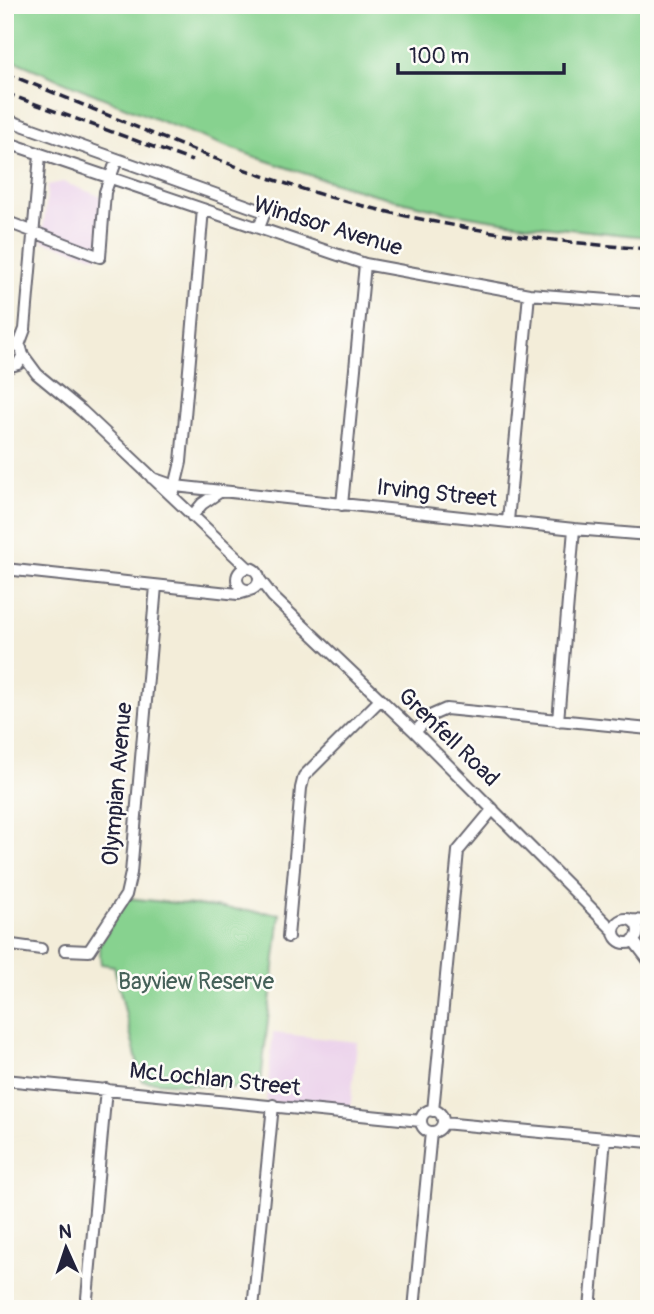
<svg xmlns="http://www.w3.org/2000/svg" width="654" height="1314" viewBox="0 0 654 1314" font-family="Pangolin,sans-serif">
<style>
.built{fill:#ebd1eb}
.green{fill:#87d28f;stroke:#547a65;stroke-width:2}
.lines{fill:none;stroke-linecap:round;stroke-linejoin:round}
.minor-casing{stroke:#6b6972;stroke-width:14}
.minor{stroke:#fff;stroke-width:10}
.rail{stroke:#22223b;stroke-width:3.5;stroke-dasharray:10 5;stroke-linecap:butt}
.labels{text-anchor:middle;dominant-baseline:central;stroke-width:5;stroke-linejoin:round;paint-order:stroke}
.street-label{font-size:23px;fill:#22223b;stroke:#fdfcf7}
.park-label{font-size:23px;fill:#456058;stroke:#fdfcf7}
</style>
<rect width="100%" height="100%" fill="#fdfcf7"/>
<filter id="ink" filterUnits="userSpaceOnUse"><feTurbulence type="fractalNoise" baseFrequency=".0143" numOctaves="2"/><feDisplacementMap in="SourceGraphic" scale="14" xChannelSelector="R" yChannelSelector="G"/><feConvolveMatrix kernelMatrix="1 2 1 2 8 2 1 2 1" color-interpolation-filters="sRGB"/></filter>
<filter id="wash" filterUnits="userSpaceOnUse"><feTurbulence type="fractalNoise" baseFrequency=".00686" numOctaves="4" result="noise"/><feDisplacementMap in="SourceGraphic" scale="28" xChannelSelector="R" yChannelSelector="G"/><feGaussianBlur stdDeviation="1.57" result="paint"/><feColorMatrix in="noise" values="0 0 0 0 0 0 0 0 0 0 0 0 0 0 0 0 0 1.4 0 .05"/><feComposite in="paint" operator="in"/></filter>
<g filter="url(#wash)">
<rect width="100%" height="100%" fill="#f3edd9"/>
<!-- built -->
<path class="built" d="M63,182L102,197L98,257L42,241L48,185Z
M273,1033L357,1042L350,1111L266,1102Z"/>
<!-- green -->
<path class="green" d="M5,5H649V237C581,230 511,225 444,211C292,179 148,117 5,57Z
M127,898L280,914L260,1090L142,1081L114,966L101,964L99,946Z"/>
</g>
<g filter="url(#ink)">
<g class="lines">
<defs>
<path id="minor" d="M5,119L265,212L259,228
M5,142L365,264L529,294L649,303
M5,221L100,257L105,192L117,159
M5,344H16L21,348L23,355L18,364L11,366L5,365
M19,345L25,329L40,155
M23,355L37,374L82,411L248,568
M152,478L175,486L574,529L649,535
M174,491L181,462L203,209
M342,505L365,264
M192,516L202,504L221,491
M508,521L529,294
M237 579a11 11 0 1 1 22 0a11 11 0 1 1-22 0Z
M5,569L238,594L248,591
M260,580L273,597L415,732L614,931
M558,721L574,529
M415,732L430,716L446,709L649,729
M614 931a12 12 0 1 1 24 0a12 12 0 1 1-24 0Z
M630,920L649,921
M288,937L301,788L304,776L380,700
M633,940L649,961
M5,944L41,949
M65,950L89,951L126,895L131,873L156,586
M5,1080L421,1121
M421 1121a11 11 0 1 1 22 0a11 11 0 1 1-22 0Z
M433,1111L458,851L493,809
M443,1123L649,1142
M86,1309L106,1089
M253,1309L273,1105
M414,1309L431,1132
M590,1309L605,1138"/>
</defs>
<!-- minor casing -->
<use href="#minor" class="minor-casing"/>
<!-- minor -->
<use href="#minor" class="minor"/>
<!-- rail -->
<path class="rail" d="M5,73C96,109 185,150 278,181C397,221 523,240 649,249
M5,93L192,161"/>
</g>
</g>
<g class="labels">
<!-- street labels -->
<g class="street-label">
<text transform="translate(328 226) rotate(17)">Windsor Avenue</text>
<text transform="translate(437 493) rotate(6)">Irving Street</text>
<text transform="translate(449 737) rotate(44)">Grenfell Road</text>
<text transform="translate(117 784) rotate(-85)">Olympian Avenue</text>
<text transform="translate(215 1079) rotate(6)">McLochlan Street</text>
</g>
<!-- park labels -->
<g class="park-label">
<text x="196" y="981">Bayview Reserve</text>
</g>
</g>
<!-- margin -->
<rect width="654" height="1314" fill="none" stroke="#fdfcf7" stroke-width="28"/>
<!-- north arrow -->
<g transform="translate(66 1248) rotate(357)" stroke="#fdfcf7" stroke-width="5" paint-order="stroke">
<path d="M0-5L12 26L0 18L-12 26Z" fill="#22223b"/>
<text y="-10" font-size="19" font-weight="bold" text-anchor="middle" fill="#22223b">N</text>
</g>
<!-- scale -->
<path d="M398 63v10h166v-10" fill="none" stroke="#22223b" stroke-width="3.5"/>
<text x="409" y="63" font-size="21" fill="#22223b" stroke="#fdfcf7" stroke-width="5" paint-order="stroke">100 m</text>
</svg>
